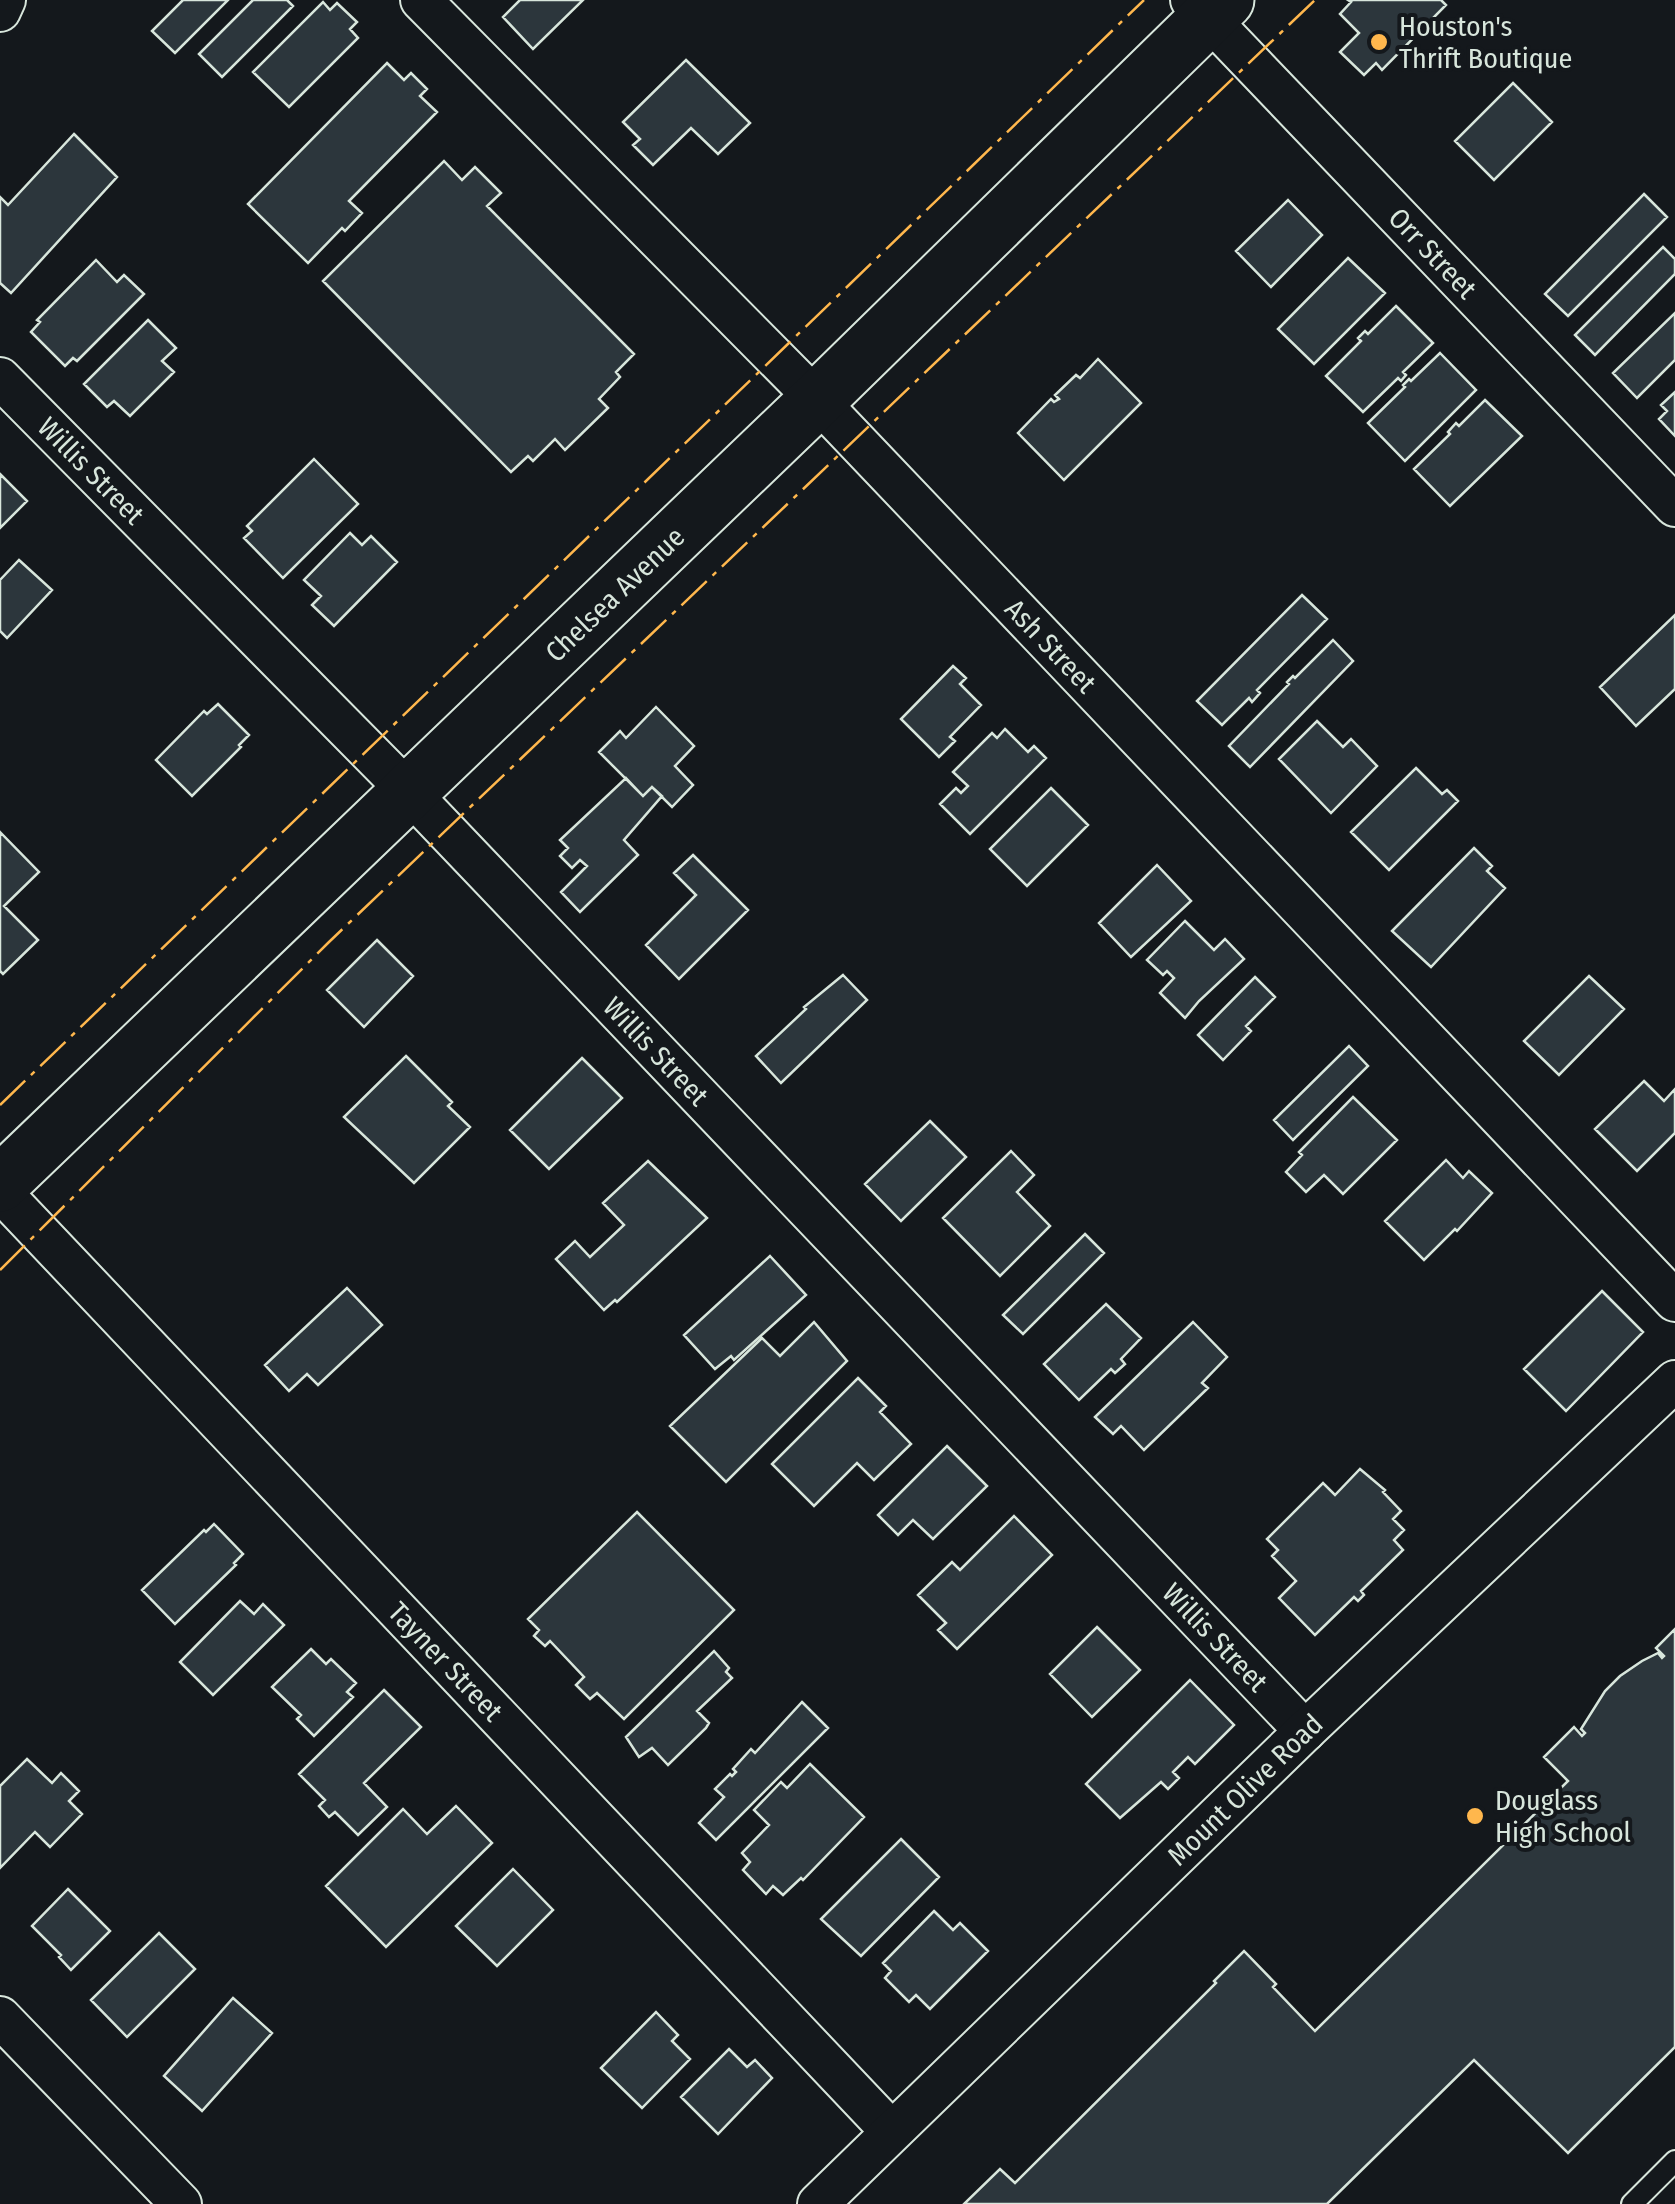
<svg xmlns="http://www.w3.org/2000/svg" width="1675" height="2204" viewBox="0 0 1675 2204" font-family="'Fira Sans Condensed',sans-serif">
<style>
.building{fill:#2c363c;stroke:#d8e6dc;stroke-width:2.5}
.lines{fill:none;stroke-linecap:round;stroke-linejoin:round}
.lane-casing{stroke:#d8e6dc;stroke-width:24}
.street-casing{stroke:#d8e6dc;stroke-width:44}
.secondary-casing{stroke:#d8e6dc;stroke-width:59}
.lane{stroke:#14181c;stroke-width:20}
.street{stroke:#14181c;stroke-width:40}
.secondary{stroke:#14181c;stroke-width:55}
.power{stroke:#ffb74d;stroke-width:2.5;stroke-dasharray:35 8 5 8;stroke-linecap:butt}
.poi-dot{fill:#ffb74d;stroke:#14181c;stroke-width:4}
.labels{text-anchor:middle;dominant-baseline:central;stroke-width:8;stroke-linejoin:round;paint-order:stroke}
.poi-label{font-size:28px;fill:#d8e6dc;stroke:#14181c;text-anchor:start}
.street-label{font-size:28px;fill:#d8e6dc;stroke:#14181c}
</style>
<rect width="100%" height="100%" fill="#14181c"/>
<!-- building -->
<path class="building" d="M183,0H228L175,53L152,31Z
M253,0H287L293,6L222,77L199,54Z
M520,0H583L533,49L503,17Z
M1348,0H1441L1446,5L1382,70L1376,63L1364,75L1340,52L1359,33L1340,14L1351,2Z
M323,2L330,10L337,3L357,22L350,29L358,38L289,107L253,72Z
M686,60L750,123L718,154L691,128L653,165L633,145L640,139L623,122Z
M387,63L404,80L411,73L427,89L420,96L437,112L349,201L362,213L345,231L342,228L308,263L248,204Z
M1513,83L1552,122L1494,180L1455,141Z
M74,134L117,177L11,293L0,283V197L8,205Z
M444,161L462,180L475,167L501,193L487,206L634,354L616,372L620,377L599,399L608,408L565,450L555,439L533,461L528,456L511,472L323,281Z
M1644,194L1667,217L1568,316L1545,294Z
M1288,200L1322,235L1271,287L1236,251Z
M1663,247L1675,259V274L1595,355L1575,335Z
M1348,258L1385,293L1314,364L1278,329Z
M96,260L117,282L124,275L144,294L77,361L73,358L65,366L31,332L40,322L37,320Z
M1396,306L1433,343L1403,372L1406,375L1401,381L1398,378L1363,412L1326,376L1361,341L1358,338L1365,331L1368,334Z
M1675,313V360L1637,398L1613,373Z
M148,320L176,348L162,361L174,372L130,416L114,401L107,407L84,384Z
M1440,353L1476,390L1405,461L1368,423L1405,387L1403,385L1409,379L1411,381Z
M1098,359L1141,403L1064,480L1018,433L1051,399L1054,402L1059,399L1055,395L1076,375L1080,378Z
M1675,392V436L1659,419L1667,411L1661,405Z
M1485,400L1522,436L1450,506L1414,469L1450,434L1448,432L1456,423L1459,426Z
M314,459L358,504L283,578L244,538L252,531L247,526Z
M0,474L27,501L0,528Z
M350,533L362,545L371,536L397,562L334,626L312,605L321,596L304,580Z
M19,560L52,590L7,638L0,631V580Z
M1302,595L1327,619L1257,690L1260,693L1252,702L1249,698L1222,725L1197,701Z
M1675,615V689L1636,726L1600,687Z
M1333,640L1353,661L1250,767L1229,746L1289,684L1287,682L1293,676L1295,678Z
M953,666L966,678L960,684L981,705L950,737L955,741L939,757L901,719Z
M218,704L249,735L239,745L241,747L192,796L156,760L204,711L207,714Z
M656,707L694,746L675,766L693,785L672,807L652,787L643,796L599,752L620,731L626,738Z
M1317,721L1343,747L1351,739L1377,766L1331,813L1279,759Z
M1005,729L1028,752L1034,746L1046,758L970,834L940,804L956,788L961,793L968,786L953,772L992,733L997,738Z
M1416,768L1442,794L1447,790L1458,801L1389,870L1351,832Z
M626,778L643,796L652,787L662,796L624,840L638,855L580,912L561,892L587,866L580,860L572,868L560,856L568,848L560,840Z
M1051,788L1088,825L1027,886L990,849Z
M0,832L39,872L4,906L38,940L3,974L0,971Z
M1474,848L1492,866L1487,871L1505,888L1431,967L1392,931Z
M693,855L748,910L679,979L646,945L696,895L674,873Z
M1157,865L1191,901L1131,957L1099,923Z
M1185,921L1214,950L1225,939L1244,959L1199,1001L1185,1018L1160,993L1174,978L1167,971L1163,975L1147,960Z
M377,940L413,976L364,1027L327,990Z
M843,975L867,1000L781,1083L756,1056L806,1009L804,1007Z
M1589,976L1624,1009L1559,1075L1524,1041Z
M1255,977L1275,997L1246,1026L1251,1031L1223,1060L1198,1035Z
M1349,1046L1368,1066L1293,1140L1274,1120Z
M406,1056L452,1102L448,1106L470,1127L414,1183L344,1117Z
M582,1058L622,1098L549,1169L510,1130Z
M1644,1081L1664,1101L1675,1089V1133L1637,1171L1595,1129Z
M1353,1097L1397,1140L1343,1194L1324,1175L1306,1192L1286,1172L1302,1155L1299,1152Z
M930,1121L966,1157L901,1221L865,1184Z
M1011,1151L1034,1175L1017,1192L1050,1226L1000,1276L943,1218Z
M1446,1160L1463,1178L1469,1171L1492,1193L1457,1231L1455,1229L1424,1260L1385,1221Z
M648,1161L707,1218L617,1302L615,1300L604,1310L556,1259L575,1241L590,1257L624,1225L603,1203Z
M1085,1234L1104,1253L1023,1334L1003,1315Z
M770,1256L806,1295L734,1360L731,1356L715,1369L684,1335Z
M347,1288L382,1325L318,1385L307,1374L289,1391L265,1365Z
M1602,1291L1643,1332L1566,1411L1524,1369Z
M1106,1304L1141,1338L1121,1359L1125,1364L1115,1373L1111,1369L1079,1400L1044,1364Z
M814,1322L847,1361L726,1482L670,1426L762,1338L780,1356Z
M1193,1322L1227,1357L1202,1383L1208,1388L1144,1450L1121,1426L1113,1434L1095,1417Z
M858,1378L886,1406L880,1412L911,1444L874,1480L857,1463L814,1506L772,1464Z
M947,1446L987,1486L933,1539L913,1520L898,1535L878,1515Z
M1360,1469L1385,1490L1383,1492L1401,1511L1393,1519L1404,1530L1394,1540L1403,1550L1361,1591L1364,1595L1358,1601L1354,1597L1315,1635L1279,1598L1296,1581L1272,1556L1278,1550L1267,1539L1323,1483L1335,1495Z
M637,1512L734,1610L624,1719L597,1693L590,1699L576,1685L584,1677L550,1641L545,1646L534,1636L539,1630L528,1619Z
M1014,1516L1052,1555L957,1649L938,1630L946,1623L918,1595L952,1562L960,1570Z
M214,1524L243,1554L234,1563L236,1565L175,1624L142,1590L204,1530L206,1532Z
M240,1601L254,1614L263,1604L284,1625L213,1695L180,1662Z
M1097,1627L1140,1670L1092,1717L1050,1674Z
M1675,1629V2047L1568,2153L1474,2060L1327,2204H964L1000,2169L1015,2183L1216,1983L1214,1981L1244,1951L1276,1984L1273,1987L1315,2031L1568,1781L1544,1757L1574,1727L1582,1736L1585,1733L1581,1729L1605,1691L1620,1676L1642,1661L1658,1653L1662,1658L1664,1656L1656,1648Z
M311,1649L326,1664L331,1659L356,1683L347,1692L353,1697L314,1736L297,1719L301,1715L272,1687Z
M714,1651L729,1668L726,1672L732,1678L697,1711L709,1723L706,1728L668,1765L652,1748L639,1757L626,1737Z
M1190,1680L1234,1725L1195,1764L1188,1757L1173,1772L1179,1778L1168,1789L1161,1782L1120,1818L1086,1784Z
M384,1690L421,1727L364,1783L387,1807L358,1835L335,1812L329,1817L319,1806L325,1800L299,1774Z
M802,1702L828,1728L716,1840L699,1823L724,1797L715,1789L730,1774L732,1776L736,1772L733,1769L751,1749L755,1753Z
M27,1759L52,1783L61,1773L79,1791L69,1801L82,1814L50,1847L35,1832L0,1868V1786Z
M810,1764L864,1817L803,1880L801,1878L783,1895L773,1886L766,1894L743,1870L750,1862L742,1853L769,1825L754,1810L781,1782L787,1788Z
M456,1806L492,1843L386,1947L326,1886L403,1809L427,1834Z
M901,1839L939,1877L861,1956L821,1919Z
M513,1869L553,1910L497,1966L456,1926Z
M68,1889L110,1931L71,1970L59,1957L61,1955L32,1926Z
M934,1911L953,1930L960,1923L988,1951L930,2009L916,1995L909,2002L885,1978L891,1971L883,1963Z
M159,1933L195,1969L127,2037L91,2000Z
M233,1998L272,2033L202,2111L164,2076Z
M656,2012L678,2035L672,2041L690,2059L642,2108L601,2068Z
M729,2049L747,2067L755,2060L772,2078L718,2134L681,2097Z"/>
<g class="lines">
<defs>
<path id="lane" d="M1632,2204L1675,2161"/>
<g id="street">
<path id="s1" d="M421,0L817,400L1675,1301"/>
<path id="s2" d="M1191,0L1675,506"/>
<path d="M0,11L5,0"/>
<path id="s3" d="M0,378L409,792L1305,1731"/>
<path id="s4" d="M0,1191L891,2131"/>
<path d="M0,2017L181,2204"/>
<path id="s5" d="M818,2204L1305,1731L1675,1381"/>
</g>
<g id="secondary">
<path id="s6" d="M0,1184L817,400L1226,0"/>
</g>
</defs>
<!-- lane casing -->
<use href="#lane" class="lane-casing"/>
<!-- street casing -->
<use href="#street" class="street-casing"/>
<!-- secondary casing -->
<use href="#secondary" class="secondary-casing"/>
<!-- lane -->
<use href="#lane" class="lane"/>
<!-- street -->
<use href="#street" class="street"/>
<!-- secondary -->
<use href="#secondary" class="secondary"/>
<!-- power -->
<path class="power" d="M0,1105L1144,0
M0,1270L329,942L1315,0"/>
</g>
<!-- markers -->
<g class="poi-dot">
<circle cx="1379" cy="42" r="10"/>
<circle cx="1475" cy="1816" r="10"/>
</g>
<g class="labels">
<!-- poi labels -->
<g class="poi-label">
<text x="1399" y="26">Houston's<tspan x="1399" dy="32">Thrift Boutique</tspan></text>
<text x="1495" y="1800">Douglass<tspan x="1495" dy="32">High School</tspan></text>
</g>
<!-- street labels -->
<g class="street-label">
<text stroke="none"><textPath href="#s2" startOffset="350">Orr Street</textPath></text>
<text stroke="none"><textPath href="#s3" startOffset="130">Willis Street</textPath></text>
<text stroke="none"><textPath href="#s6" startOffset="852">Chelsea Avenue</textPath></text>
<text stroke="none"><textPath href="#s1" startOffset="902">Ash Street</textPath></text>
<text stroke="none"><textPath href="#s3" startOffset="940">Willis Street</textPath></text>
<text stroke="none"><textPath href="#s3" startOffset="1750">Willis Street</textPath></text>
<text stroke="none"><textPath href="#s4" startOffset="648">Tayner Street</textPath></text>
<text stroke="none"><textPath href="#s5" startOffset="595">Mount Olive Road</textPath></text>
</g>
</g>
</svg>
